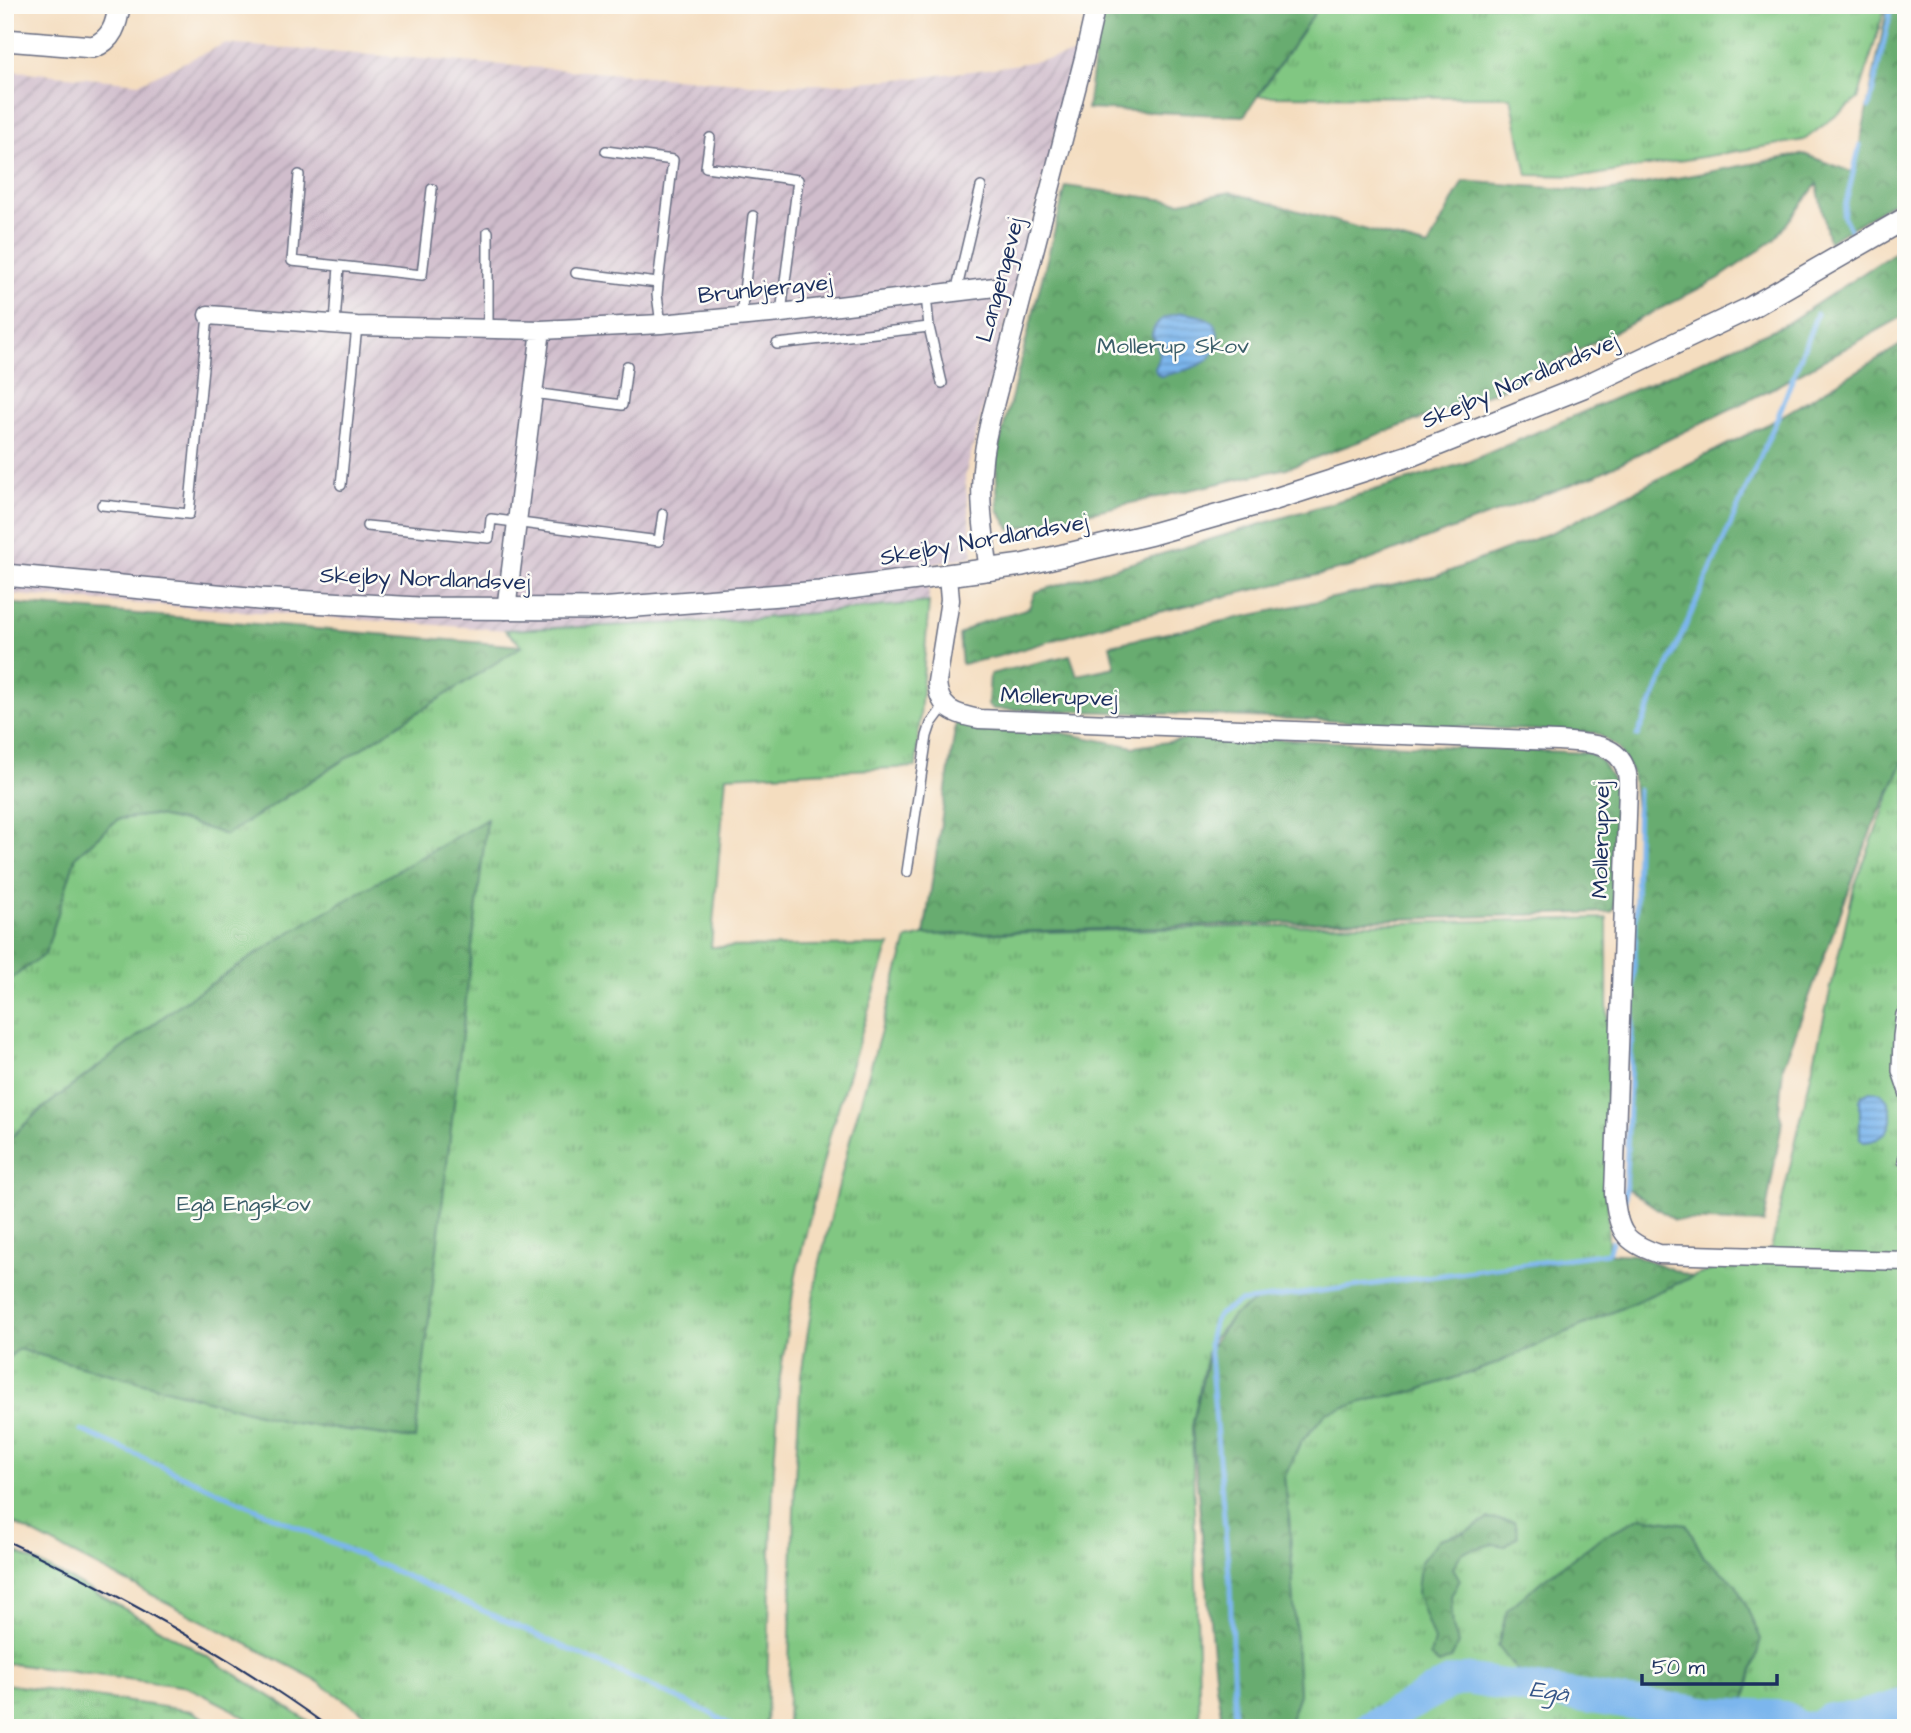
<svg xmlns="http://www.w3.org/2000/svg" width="1911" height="1733" viewBox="0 0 1911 1733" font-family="'Architects Daughter',sans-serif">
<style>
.industrial{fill:url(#industrial-furrows)}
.grass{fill:url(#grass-tufts);stroke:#4e7b70;stroke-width:2}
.forest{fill:url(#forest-crowns);stroke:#426e67;stroke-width:2}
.wetland{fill:url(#wetland-marsh);stroke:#4e7b70;stroke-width:2}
.water{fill:url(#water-rules);stroke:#4b72a6;stroke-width:2}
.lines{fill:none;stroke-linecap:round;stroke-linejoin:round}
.stream{stroke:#7bb6ed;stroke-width:5}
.river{stroke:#7bb6ed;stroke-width:32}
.service-casing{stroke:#676c80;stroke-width:12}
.minor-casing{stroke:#676c80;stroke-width:21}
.tertiary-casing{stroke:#676c80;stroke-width:24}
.service{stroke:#fff;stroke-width:9}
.minor{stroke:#fff;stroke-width:18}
.tertiary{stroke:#fff;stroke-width:21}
.tram{stroke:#1b2f5e;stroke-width:2}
.labels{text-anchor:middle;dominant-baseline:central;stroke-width:5;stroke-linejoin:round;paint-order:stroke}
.street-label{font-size:23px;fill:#1b2f5e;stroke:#fdfcf7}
.park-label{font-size:23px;fill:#3a5d69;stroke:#fdfcf7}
.water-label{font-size:24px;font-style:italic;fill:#385889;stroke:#fdfcf7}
</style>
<defs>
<pattern id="industrial-furrows" width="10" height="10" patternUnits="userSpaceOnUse" patternTransform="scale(1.75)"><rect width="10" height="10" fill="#d0bdcc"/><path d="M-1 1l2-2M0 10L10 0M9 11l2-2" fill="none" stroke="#a89aa9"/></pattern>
<pattern id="grass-tufts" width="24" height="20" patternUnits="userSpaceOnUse" patternTransform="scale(1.75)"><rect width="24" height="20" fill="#81c782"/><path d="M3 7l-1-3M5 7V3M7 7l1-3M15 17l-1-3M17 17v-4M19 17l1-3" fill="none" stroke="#69a26e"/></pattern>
<pattern id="forest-crowns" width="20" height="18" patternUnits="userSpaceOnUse" patternTransform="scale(1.75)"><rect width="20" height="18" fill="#68ac70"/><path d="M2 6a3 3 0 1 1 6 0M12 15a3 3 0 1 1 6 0" fill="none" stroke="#558c5f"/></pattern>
<pattern id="wetland-marsh" width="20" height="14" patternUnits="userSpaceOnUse" patternTransform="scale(1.75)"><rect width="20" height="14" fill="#81c782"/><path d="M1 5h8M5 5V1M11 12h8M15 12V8" fill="none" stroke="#69a26e"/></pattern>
<pattern id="water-rules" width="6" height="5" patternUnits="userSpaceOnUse" patternTransform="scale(1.75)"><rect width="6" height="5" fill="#7bb6ed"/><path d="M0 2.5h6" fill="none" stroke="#6494c3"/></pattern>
</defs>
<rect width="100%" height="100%" fill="#fdfcf7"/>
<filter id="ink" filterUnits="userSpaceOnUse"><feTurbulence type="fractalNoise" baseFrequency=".0143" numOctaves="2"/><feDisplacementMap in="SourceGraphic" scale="14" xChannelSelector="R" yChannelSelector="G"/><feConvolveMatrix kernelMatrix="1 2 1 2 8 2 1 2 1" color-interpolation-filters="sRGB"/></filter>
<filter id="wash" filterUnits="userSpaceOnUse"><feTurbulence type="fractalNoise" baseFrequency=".00686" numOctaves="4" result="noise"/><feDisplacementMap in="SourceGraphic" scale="28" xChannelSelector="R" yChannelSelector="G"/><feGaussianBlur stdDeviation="1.57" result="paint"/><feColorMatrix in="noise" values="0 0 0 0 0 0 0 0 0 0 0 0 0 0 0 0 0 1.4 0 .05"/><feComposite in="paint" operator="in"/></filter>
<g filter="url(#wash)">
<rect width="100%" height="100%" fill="#f4ddbf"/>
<!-- industrial -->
<path class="industrial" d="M224,44L766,85L832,84L924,77L995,68L1076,54L965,477L973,556L928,565L929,602L731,621L505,630L5,594V70L139,83Z"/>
<!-- grass -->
<path class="grass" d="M1320,5H1886L1858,99L1804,140L1589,176L1527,175L1511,97L1258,96Z
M929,602L916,767L726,776L711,947L890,945L887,951L830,1134L796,1274L780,1376L773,1482L766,1728H386L311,1677L5,1519V1364L7,1359L18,1349L288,1422L415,1439L287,934L179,1005L38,1112L5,1143V983L45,954L76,856L118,819L152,815L187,822L522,646L505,630L731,621Z
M1906,752V1728H1287L1299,1694L1289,1516L1284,1478L1301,1442L1326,1412L1379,1397L1406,1394L1490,1366L1692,1277L1771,1249L1854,887Z
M1607,918L1608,1253L1259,1299L1234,1315L1209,1343L1192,1427L1200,1728H787L795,1479L801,1375L817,1274L851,1136L907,939L924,935Z
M5,1547C116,1600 216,1659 318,1728H261L232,1709L188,1687L5,1663Z"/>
<!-- forest -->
<path class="forest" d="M1101,5H1320L1244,116L1087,109Z
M1888,5H1906V194L1829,242L1817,184L1774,240L1718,279L1507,387L1287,468L1011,530L998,510L996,457L1066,186L1181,202L1230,192L1428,247L1463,181L1602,192L1804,154L1854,173Z
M1906,245V315L1773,388L1596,475L1351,567L1108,624L996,657L962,664L959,635L977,624L1029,608L1035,592L1468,462L1786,324Z
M1906,342V756L1872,828L1783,1067L1779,1111L1782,1122L1764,1223L1674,1220L1627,1188L1637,818L1632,773L1618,748L1596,733L1207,715L993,709L988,705L990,674L1070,655L1077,675L1115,667L1110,645L1437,576L1555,531L1768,424Z
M5,603L522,646L226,835L187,822L152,815L118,819L76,856L45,954L5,983Z
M956,723L992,730L1058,732L1134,747L1208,736L1589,753L1602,762L1613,780L1617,819L1614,909L1611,912L924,935Z
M487,819L415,1439L288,1422L18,1349L7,1359L5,1364V1143L38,1112L179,1005L287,934Z
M1603,1253L1635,1255L1692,1277L1490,1366L1406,1394L1379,1397L1326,1413L1301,1442L1284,1478L1289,1516L1299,1694L1287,1728H1224L1216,1686L1192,1427L1210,1347L1234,1315L1259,1299L1548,1263Z
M1641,1517L1686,1524L1704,1557L1736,1584L1761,1639L1745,1699L1723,1701L1656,1698L1586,1692L1518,1672L1498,1646L1507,1610L1544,1579L1605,1535Z
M1488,1519L1514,1521L1518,1536L1505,1546L1493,1544L1462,1552L1453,1568L1460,1580L1451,1596L1453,1627L1458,1644L1451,1659L1438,1664L1430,1656L1434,1641L1417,1593L1420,1563L1439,1539L1465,1532Z"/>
<!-- wetland -->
<path class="wetland" d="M5,1684L191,1711L222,1728H5Z"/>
<!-- water -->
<path class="water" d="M1182,313C1201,315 1222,318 1217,343C1216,349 1212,357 1206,361C1196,368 1172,374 1160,376L1156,372L1155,368C1163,354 1159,348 1152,335C1155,319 1167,316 1182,313Z
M1870,1091C1872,1092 1878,1092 1881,1093C1886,1096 1888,1102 1890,1107C1895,1126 1884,1141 1864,1142L1860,1138V1100L1862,1095Z"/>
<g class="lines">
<!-- stream -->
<path class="stream" d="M1869,107L1889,20L1890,5
M1850,229L1843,215L1860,145
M1637,736L1777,419L1817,314
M1625,1199L1635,959L1638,790
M81,1430L708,1712L735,1728
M1235,1728L1230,1586L1209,1343C1213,1316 1216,1314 1240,1302L1608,1253L1612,1242"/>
<!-- river -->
<path class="river" d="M1368,1728L1449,1683L1465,1679L1630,1704L1713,1713L1774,1716L1784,1717L1794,1725L1804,1728L1817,1727L1830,1719L1855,1718L1906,1704"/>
</g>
</g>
<g filter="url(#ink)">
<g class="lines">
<defs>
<path id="service" d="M710,138L706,167L798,180L781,313
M606,151L673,160L658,283
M299,175L292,261L339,266
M576,273L658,283L657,295L661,324
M956,292L981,187
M741,316L753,216
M335,324L339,266L422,275L432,189
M929,327L942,383
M488,329V232
M777,344L929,327L926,295
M533,393L622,405L627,366
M341,485L357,326
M102,505L189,514L208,315
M367,526L489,538L491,519L659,541L663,514
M907,872L927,736L931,724L945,705
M1901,1014L1898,1036L1897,1071L1906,1098
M1906,1148L1903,1161L1906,1164"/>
<path id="minor" d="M208,315L357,326L541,330L661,324L781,313L995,287
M989,571C984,535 978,497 983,460C984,446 988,431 991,417L1084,58L1096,5
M948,577L950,600L937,682C939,710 955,714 979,719L1558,741C1583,743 1617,741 1626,770C1628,775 1628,781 1628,787L1614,1194C1619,1232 1622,1241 1659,1254L1906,1261
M506,610L541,330"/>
<path id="tertiary" d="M5,40L93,47C112,40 117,24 119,5
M5,575L259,599L418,608L598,609L820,592L1022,565L1152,534L1269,501L1412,455L1583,387L1750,308L1906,218"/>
</defs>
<!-- service casing -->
<use href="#service" class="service-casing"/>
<!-- minor casing -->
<use href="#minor" class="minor-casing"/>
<!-- tertiary casing -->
<use href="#tertiary" class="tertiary-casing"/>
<!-- service -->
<use href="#service" class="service"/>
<!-- minor -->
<use href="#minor" class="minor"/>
<!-- tertiary -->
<use href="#tertiary" class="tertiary"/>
<!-- tram -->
<path class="tram" d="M5,1540C119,1594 228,1654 330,1728"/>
</g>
</g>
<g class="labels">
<!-- street labels -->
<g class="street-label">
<text transform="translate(1000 280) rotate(-75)">Langengevej</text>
<text transform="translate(765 289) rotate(-6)">Brunbjergvej</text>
<text transform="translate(1520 381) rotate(-23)">Skejby Nordlandsvej</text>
<text transform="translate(984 540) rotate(-10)">Skejby Nordlandsvej</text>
<text transform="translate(425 579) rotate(2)">Skejby Nordlandsvej</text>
<text transform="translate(1059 697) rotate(2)">Mollerupvej</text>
<text transform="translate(1601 840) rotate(-89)">Mollerupvej</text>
</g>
<!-- park labels -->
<g class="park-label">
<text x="1173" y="346">Mollerup Skov</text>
<text x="244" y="1204">Egå Engskov</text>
</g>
<!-- water labels -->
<g class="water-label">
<text transform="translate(1549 1692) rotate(9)">Egå</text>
</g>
</g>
<!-- margin -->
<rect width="1911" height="1733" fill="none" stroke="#fdfcf7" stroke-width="28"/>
<!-- scale -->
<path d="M1642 1674v10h135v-10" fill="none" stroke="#1b2f5e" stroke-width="3.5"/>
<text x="1652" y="1674" font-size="21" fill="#1b2f5e" stroke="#fdfcf7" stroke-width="5" paint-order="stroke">50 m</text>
</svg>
